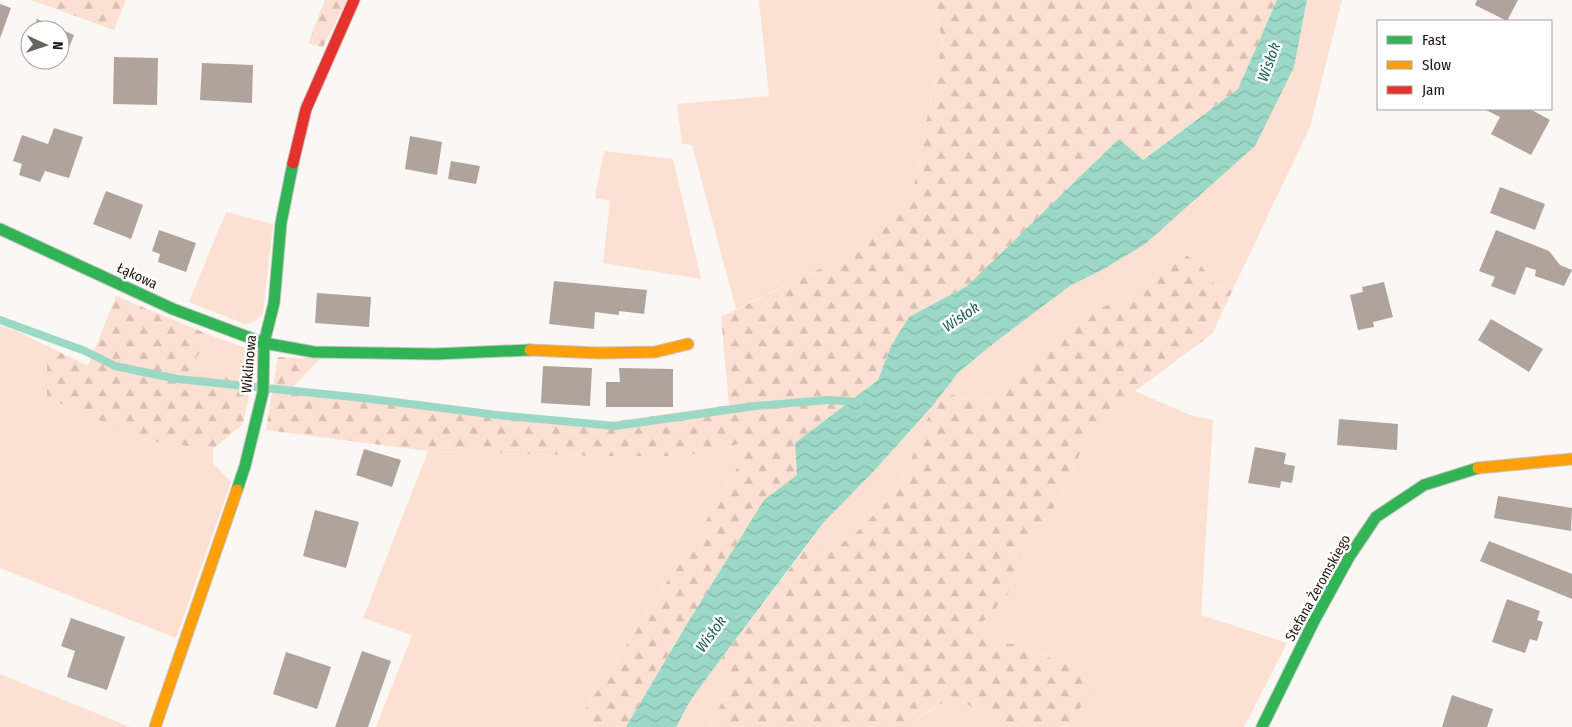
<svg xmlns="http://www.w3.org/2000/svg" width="1572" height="727" viewBox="0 0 1572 727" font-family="'Fira Sans Condensed',sans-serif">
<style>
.green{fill:#fce0d2}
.forest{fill:url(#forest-firs)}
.water{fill:url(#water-waves)}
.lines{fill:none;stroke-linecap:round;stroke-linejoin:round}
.stream{stroke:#9bd8c6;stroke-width:8}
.building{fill:#b0a39b}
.fast-casing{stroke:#ccc5c1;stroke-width:13}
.slow-casing{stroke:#ccc5c1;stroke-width:13}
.jam-casing{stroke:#ccc5c1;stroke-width:13}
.fast{stroke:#30b455;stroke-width:11}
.slow{stroke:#ff9f0a;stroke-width:11}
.jam{stroke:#e5322d;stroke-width:11}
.labels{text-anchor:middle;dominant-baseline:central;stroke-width:5;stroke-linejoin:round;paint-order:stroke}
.street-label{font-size:14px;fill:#1d120d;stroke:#fff}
.water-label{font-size:15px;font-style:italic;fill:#165e4e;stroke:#fff}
</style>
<defs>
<pattern id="forest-firs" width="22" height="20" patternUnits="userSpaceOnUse" patternTransform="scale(1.25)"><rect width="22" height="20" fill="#fce0d2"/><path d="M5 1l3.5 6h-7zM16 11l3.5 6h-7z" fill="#d8bfb3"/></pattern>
<pattern id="water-waves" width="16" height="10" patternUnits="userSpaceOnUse" patternTransform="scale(1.25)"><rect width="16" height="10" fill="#9bd8c6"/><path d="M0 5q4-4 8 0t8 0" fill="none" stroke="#85b8a9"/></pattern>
</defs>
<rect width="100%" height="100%" fill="#faf7f5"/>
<!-- green -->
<path class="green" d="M759,0H935L942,43L913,190L863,248L736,309L692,145L682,144L677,104L769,96Z
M1307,0H1342L1310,127L1232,291L1215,285L1210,278L1166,258L1122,298L1083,317L1026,365L995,395L978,405L944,391L958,373L994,343L1071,285L1104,269L1145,244L1294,67Z
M604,151L673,159L701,279L603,263L610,201L595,198Z
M226,212L273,224L263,313L254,322L245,324L189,302Z
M0,326L19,332L47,346V398L156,442L213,449V463L231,482L176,638L0,568Z
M215,337L249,349L255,358L252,380L218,375L188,366Z
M1135,391L1190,415L1213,420L1201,615L1287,643L1244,727H1061L1073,719L1080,668L1051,659L1027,645L999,643L973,633L1008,594L1022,553L1057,503L1090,431L1129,403Z
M933,405L915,451L896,492L849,541L804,550L824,522L873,472Z
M753,441L706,521L574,727H376L412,635L363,618L428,451L596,456H685Z
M717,664L733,682L709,727H676L690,701Z
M0,674L130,727H0Z
M958,699L997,722L1020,727H915L920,717L946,701Z"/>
<!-- forest -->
<path class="forest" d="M31,0H126L114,30Z
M325,0H347L323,47L308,43Z
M935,0H1277L1238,89L1142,160L1119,139L967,286L909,317L891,346L878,380L795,443L797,475L764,500L687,624L626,727H574L706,521L753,441L685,456H596L428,451L266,430L278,357L320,359L293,387L477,410L610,422L729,405L721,317L862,248L913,190L942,43Z
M1179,251L1200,264L1215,285L1232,291L1212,334L1135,391L1129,403L1090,431L1057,503L1022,553L1008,594L974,632L999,643L1027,645L1051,659L1080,668L1090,693L1073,719L1061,727H1020L997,722L958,699L946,701L920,716L915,727H709L733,682L717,664L804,550L849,540L896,492L915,451L933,405L944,391L978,405L995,395L1026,365L1083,317L1122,298L1166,258Z
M116,296L215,337L188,366L218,375L252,380L243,424L213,449L156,442L113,426L47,398V346L88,366Z"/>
<!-- water -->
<path class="water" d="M1277,0H1307L1294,67L1255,146L1145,244L1104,269L1071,285L994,343L958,373L933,405L873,472L824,522L717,664L690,701L676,727H626L687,624L764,500L797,475L795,443L878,380L891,346L909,317L967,286L1119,139L1143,160L1238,89Z"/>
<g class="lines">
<!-- stream -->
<path class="stream" d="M0,320L85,351L115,366L177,379L363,398L497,415L615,426L755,406L828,400L859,402"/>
</g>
<!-- building -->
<path class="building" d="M1477,0H1518L1507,21L1475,5Z
M0,4L11,8L0,38Z
M37,19L74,35L64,60L60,58V30H33Z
M114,57L158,58L157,105L113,104Z
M202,63L253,65L252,103L200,100Z
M1484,109H1530L1550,120L1531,155L1491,134L1500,117Z
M54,128L83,137L69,178L45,171L40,182L19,175L22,164L13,161L22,135L48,144Z
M410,136L442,142L437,175L405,169Z
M451,161L480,166L476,184L448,179Z
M1500,187L1545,204L1535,230L1490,213Z
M106,191L143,205L131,239L93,224Z
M159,230L196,243L186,272L158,262L160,254L152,251Z
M1496,230L1549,251L1560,265L1572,270L1564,286L1535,276L1536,270L1526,267L1515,295L1491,286L1495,277L1479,271Z
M554,281L647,290L644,314L619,311V315L595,312L594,329L549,324Z
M1384,282L1393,317L1373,322L1374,327L1358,330L1350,295L1363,292L1362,287Z
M317,293L371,297L369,327L315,323Z
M1491,319L1543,349L1529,372L1478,340Z
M543,366L592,368L590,406L541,403Z
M619,368L673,369V407H606V382H620Z
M1339,419L1398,424L1397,450L1337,445Z
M1255,447L1286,453L1284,464L1295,466L1292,483L1281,481L1280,488L1248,483Z
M364,449L401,460L392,487L356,475Z
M1498,496L1572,508L1571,531L1494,518Z
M315,510L359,522L346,568L303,556Z
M1489,541L1572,574V599L1480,561Z
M1507,599L1540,611L1537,620L1543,622L1537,641L1530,639L1525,653L1492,642Z
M71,618L125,637L107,690L67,677L75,651L61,646Z
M362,651L391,661L368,727H335Z
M286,652L331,667L317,709L273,694Z
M1452,695L1493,709L1487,727H1442Z"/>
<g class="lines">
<defs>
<path id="fast" d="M0,229L173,309L264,343L314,352L435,354L530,350
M237,490L245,466L263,392L264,343L274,303L281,223L293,163
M1262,727L1314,621L1349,557L1376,517L1424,485L1478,468"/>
<path id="slow" d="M530,350L598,353L655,352L688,344
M1478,468L1572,459
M155,727L237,490"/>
<path id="jam" d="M293,163L306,109L354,0"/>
</defs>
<!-- fast casing -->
<use href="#fast" class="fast-casing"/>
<!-- slow casing -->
<use href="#slow" class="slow-casing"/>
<!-- jam casing -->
<use href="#jam" class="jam-casing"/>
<!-- fast -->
<use href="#fast" class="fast"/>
<!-- slow -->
<use href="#slow" class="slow"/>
<!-- jam -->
<use href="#jam" class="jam"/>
</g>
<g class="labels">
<!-- street labels -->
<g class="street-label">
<text transform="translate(137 276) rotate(25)">Łąkowa</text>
<text transform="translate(249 364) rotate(-85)">Wiklinowa</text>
<text transform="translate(1318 588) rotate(-61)">Stefana Żeromskiego</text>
</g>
<!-- water labels -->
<g class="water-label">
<text transform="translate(1269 62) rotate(-70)">Wisłok</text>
<text transform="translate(961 317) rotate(-34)">Wisłok</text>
<text transform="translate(711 634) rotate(-54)">Wisłok</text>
</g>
</g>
<!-- legend -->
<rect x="1377" y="20" width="175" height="90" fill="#ffffff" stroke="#a5a09e"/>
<rect x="1387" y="36" width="25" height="8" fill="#30b455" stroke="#a5a09e"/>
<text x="1422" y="45" font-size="15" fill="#1d120d">Fast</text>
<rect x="1387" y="61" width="25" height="8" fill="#ff9f0a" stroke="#a5a09e"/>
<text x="1422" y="70" font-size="15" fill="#1d120d">Slow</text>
<rect x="1387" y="86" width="25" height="8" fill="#e5322d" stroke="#a5a09e"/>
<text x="1422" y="95" font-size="15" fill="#1d120d">Jam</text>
<!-- north arrow -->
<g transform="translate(45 45) rotate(93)"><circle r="24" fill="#ffffff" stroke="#a5a09e"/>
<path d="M0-4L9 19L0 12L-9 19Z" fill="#6a625e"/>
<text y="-8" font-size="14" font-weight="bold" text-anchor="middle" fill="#1d120d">N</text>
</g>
</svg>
